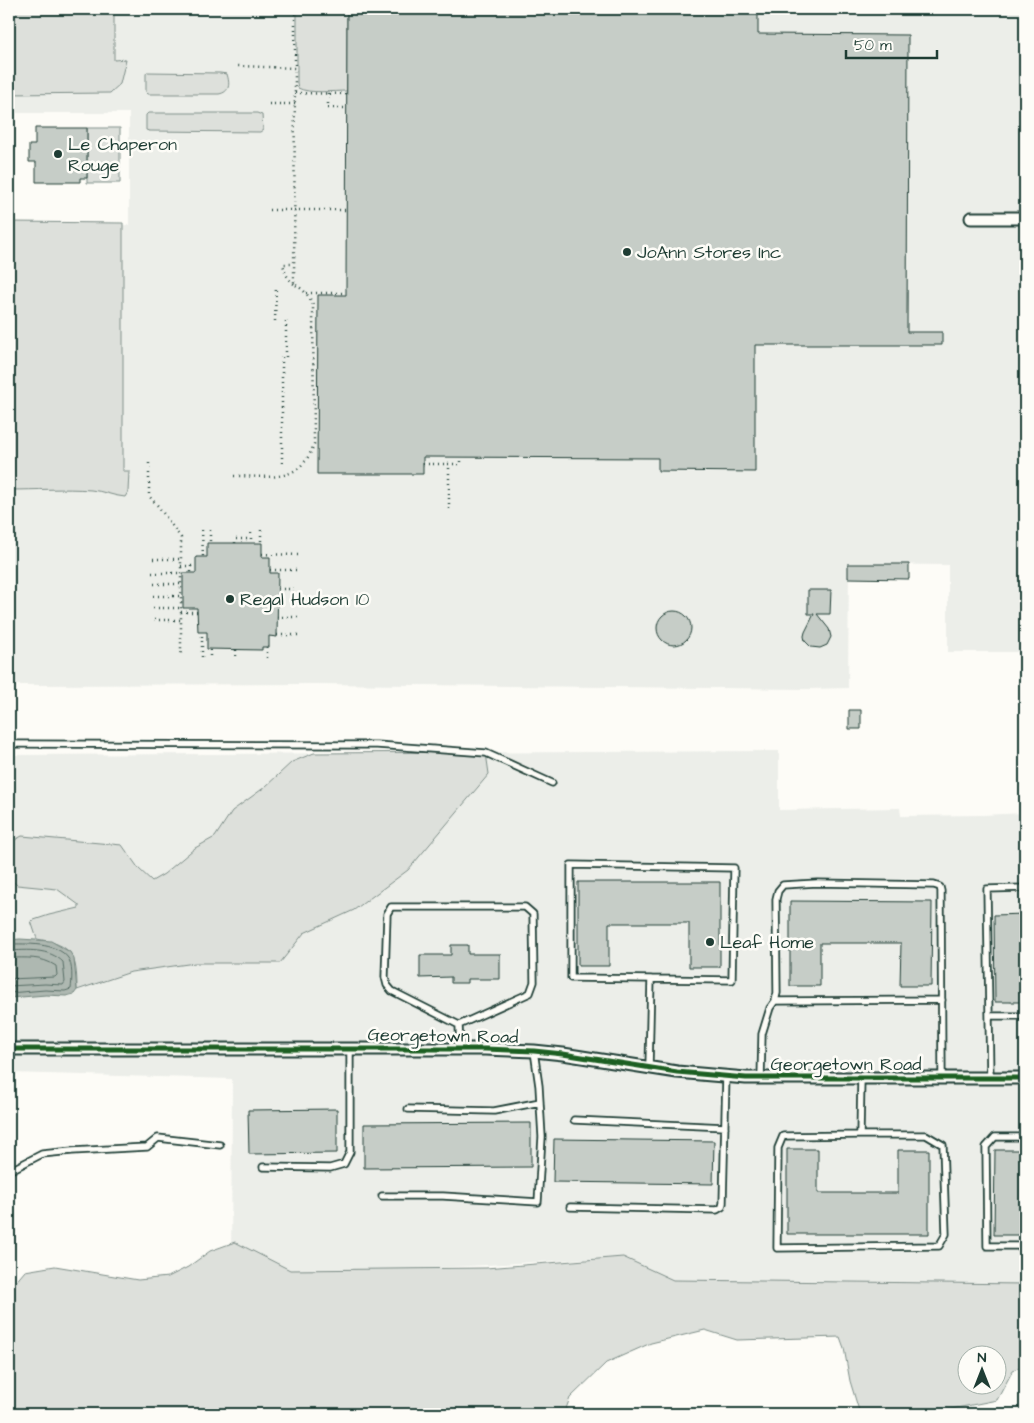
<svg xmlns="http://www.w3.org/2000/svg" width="1034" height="1423" viewBox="0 0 1034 1423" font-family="'Architects Daughter',sans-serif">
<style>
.built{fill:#eceee9}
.green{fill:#dde0db;stroke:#7e8e88;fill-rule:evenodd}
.water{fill:#aeb8b1;stroke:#75877f}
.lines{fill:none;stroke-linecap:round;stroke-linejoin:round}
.shore{stroke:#586e66;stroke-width:1}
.building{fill:#c6cdc7;stroke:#1f3d34}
.lane-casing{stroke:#1f3d34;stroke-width:9}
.street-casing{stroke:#1f3d34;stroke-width:15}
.path{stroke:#1f3d34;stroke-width:2.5;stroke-dasharray:1 4;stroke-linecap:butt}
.lane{stroke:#fdfcf7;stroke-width:5.5}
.street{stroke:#fdfcf7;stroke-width:11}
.cycleway-casing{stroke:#fdfcf7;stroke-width:8}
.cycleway{stroke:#1b5e20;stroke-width:5}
.poi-dot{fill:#1f3d34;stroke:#fdfcf7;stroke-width:2}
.labels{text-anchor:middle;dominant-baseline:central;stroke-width:5;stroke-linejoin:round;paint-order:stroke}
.poi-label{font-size:18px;fill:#1f3d34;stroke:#fdfcf7;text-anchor:start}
.street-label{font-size:18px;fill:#1f3d34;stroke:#fdfcf7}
</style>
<rect width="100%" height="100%" fill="#fdfcf7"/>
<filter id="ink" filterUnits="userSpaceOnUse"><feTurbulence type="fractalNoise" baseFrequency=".02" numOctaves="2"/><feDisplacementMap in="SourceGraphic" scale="10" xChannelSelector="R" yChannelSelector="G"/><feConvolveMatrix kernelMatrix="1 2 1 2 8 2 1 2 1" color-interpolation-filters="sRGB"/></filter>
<g filter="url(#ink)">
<!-- built -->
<path class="built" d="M9,9H1025V652H948V565L849,564L848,688L809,689L316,684L9,685V225H129V113H9Z
M779,751V810L900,808L901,816L983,815L1025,813V1284L673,1280L623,1257L231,1280L232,1079L9,1073V755Z"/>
<!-- green -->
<path class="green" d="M9,9H114V60L126,59L120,84L110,93L9,94Z
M297,9H347V91C334,91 309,94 298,88L297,83Z
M147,72L220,73L227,74C230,84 230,92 219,94H148L146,92V74Z
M148,113H257L262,115L263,130L260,132L149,131L146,130V115Z
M87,128H120V183H87Z
M9,222L123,223V471H129L128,492L125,497C113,496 103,491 91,490C64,488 36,490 9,490Z
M469,752L486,753L489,774L408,870L354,910L304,933L280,963H195L131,972L77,990C77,955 73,945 37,939L31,921L49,915L79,908V905L57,889L17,885L9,878V843L22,836L122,845L139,869L152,881L164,874L195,848L215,837L232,811L265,787L292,762L314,753Z
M235,1242L290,1270L486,1268L623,1257L673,1280L1025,1284V1365L1013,1370L997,1400L926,1414H860L850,1381L844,1348L840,1337L737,1340L705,1330L651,1343L606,1363L570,1398L564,1414H9V1290L25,1271L55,1266L138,1280L168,1277L188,1267L210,1251ZM966,1356H996V1386H966Z"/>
<!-- water -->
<path class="water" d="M20,939L51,941L70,952L74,959L77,990L74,994L66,996L46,995L9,998V940Z"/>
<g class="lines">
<!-- shore -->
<path class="shore" d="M9,944C25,944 57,942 68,958C73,965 72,980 71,989L65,991L45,990L9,993
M9,951C27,950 49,948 63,962L65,982L63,985L45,984L9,986
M9,958C26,958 41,956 56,966L57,975L55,977L9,979"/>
</g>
<!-- building -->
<path class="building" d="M347,9H758V34L908,35L907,332H942V345H755V472L658,471V458L423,457V474H317L318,295H346Z
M35,128H87V178H80V182H36V162H29V145H35Z
M207,543H262V557H270V573H278L277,637L269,636V647H262V650L207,649V632H198L197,608H183V573H196V557H207Z
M848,564H909V579L848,578Z
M808,590H831L830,614H817L829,629L831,637L827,645L820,648L811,647L805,641L804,636L805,632L814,614H808Z
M657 628a17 17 0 1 1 34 0a17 17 0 1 1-34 0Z
M849,710H861V729H849Z
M578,882H720V967H689V923H609V966H578Z
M790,901L932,902L931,986H900L901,943H820V986H790Z
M1025,914V1002H995L994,915Z
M451,945H468V954H500V979H467V983H451V977L420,978V955H451Z
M337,1109V1153L249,1154L248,1110Z
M531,1123V1167L364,1168V1124Z
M554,1139L714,1141L713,1184L553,1182Z
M787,1149H818V1193H898V1150H929V1234H787Z
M995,1150H1025V1235H994Z"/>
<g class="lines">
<defs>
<path id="lane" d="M9,744L377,745L486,753L552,783
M775,1001L942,1000
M989,1016H1025
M459,1025L530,993L534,982L533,914L525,907H391L387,914L385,977L387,985L392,991L459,1025L460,1049
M649,1067L651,979L571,978V865L734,868L732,980L651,979
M761,1078L762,1034L770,1008L775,1001L777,993L776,899L778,891L783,885L817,883L934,885L940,887L941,891L942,1077
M990,1078L987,889L1025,888
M408,1109L494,1111L540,1102
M574,1120L725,1127
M860,1135H926L943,1145L946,1234L939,1246L777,1248L778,1148L783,1136L860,1135L861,1078
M1025,1137H995L986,1147L987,1246H1025
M263,1167L330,1168L344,1164L350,1152V1049
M9,1171L42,1154L72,1151L147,1147L158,1138L220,1145
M9,1195L10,1198L9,1204
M382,1196H443L538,1202L542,1137L539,1086L534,1051
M570,1207L717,1210L722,1207L723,1203L726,1076"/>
<path id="street" d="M971,218H1025
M9,1049H485L534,1051L563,1054L677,1072L746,1078H1025"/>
</defs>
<!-- lane casing -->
<use href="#lane" class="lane-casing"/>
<!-- street casing -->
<use href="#street" class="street-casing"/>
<!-- path -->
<path class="path" d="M295,9V68
M295,93L347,94
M328,93V108H347
M269,104H295
M269,210H346
M294,284C287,278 285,273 283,264H294
M306,293H346
M275,321L276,286
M282,357V463
M286,357V321
M149,463V496L158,506L181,538V656
M423,464H461V458
M234,476C269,476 300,485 314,444L313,305C309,295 303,289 294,284L295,68L238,66
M449,509V464
M202,530L203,557
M210,530V543
M261,530V543
M235,543V539H251V530
M262,554L298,555
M153,559H181
M181,566H196
M191,566V573
M270,570H298
M152,573H181
M154,584H181
M278,589H298
M153,596H181
M153,608H181
M181,612H197
M277,617H298
M154,620H181
M277,635H298
M210,650V657
M236,650V658
M202,657V632
M267,658V647"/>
<!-- lane -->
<use href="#lane" class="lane"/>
<!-- street -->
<use href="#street" class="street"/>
<defs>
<path id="cycleway" d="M9,1049H485L534,1051L563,1054L677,1072L746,1078H1025"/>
</defs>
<!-- cycleway casing -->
<use href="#cycleway" class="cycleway-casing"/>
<!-- cycleway -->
<use href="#cycleway" class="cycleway"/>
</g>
</g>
<!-- markers -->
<g class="poi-dot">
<circle cx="58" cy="154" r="5"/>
<circle cx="627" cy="252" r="5"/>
<circle cx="230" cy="599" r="5"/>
<circle cx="710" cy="942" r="5"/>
</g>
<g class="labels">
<!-- poi labels -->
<g class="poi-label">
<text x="68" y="144">Le Chaperon<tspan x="68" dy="21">Rouge</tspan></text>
<text x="637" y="252">JoAnn Stores Inc</text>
<text x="240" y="599">Regal Hudson 10</text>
<text x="720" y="942">Leaf Home</text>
</g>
<!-- street labels -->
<g class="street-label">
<text transform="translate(443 1036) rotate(1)">Georgetown Road</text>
<text x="846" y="1064">Georgetown Road</text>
</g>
</g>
<!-- margin -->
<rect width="1034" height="1423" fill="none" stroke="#fdfcf7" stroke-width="30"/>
<rect x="15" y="15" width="1004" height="1393" fill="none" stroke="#1f3d34" stroke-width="2" filter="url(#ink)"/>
<!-- north arrow -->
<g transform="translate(982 1370)"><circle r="24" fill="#fdfcf7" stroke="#a4b0a9"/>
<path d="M0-4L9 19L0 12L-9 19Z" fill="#1f3d34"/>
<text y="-8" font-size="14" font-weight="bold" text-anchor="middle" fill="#1f3d34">N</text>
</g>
<!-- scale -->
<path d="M846 50v8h91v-8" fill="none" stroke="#1f3d34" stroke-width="2.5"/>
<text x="854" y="50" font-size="15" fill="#1f3d34" stroke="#fdfcf7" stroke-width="4" paint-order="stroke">50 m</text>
</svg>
